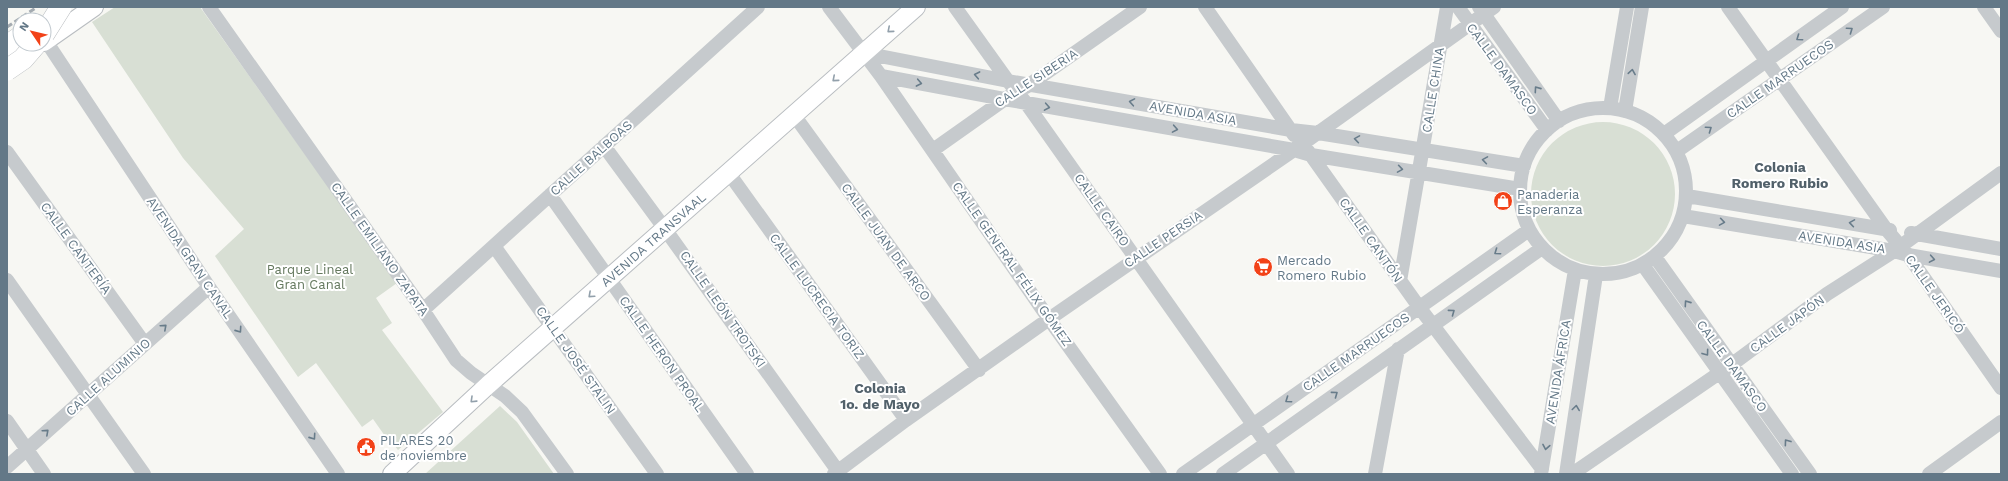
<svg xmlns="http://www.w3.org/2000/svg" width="2008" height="481" viewBox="0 0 2008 481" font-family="'Work Sans',sans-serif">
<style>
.green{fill:#d8dfd4}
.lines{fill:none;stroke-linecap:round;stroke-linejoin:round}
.major-casing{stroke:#b9bdc1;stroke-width:20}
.highway-casing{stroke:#b8bcbf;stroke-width:22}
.minor{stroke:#c6cacd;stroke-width:14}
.major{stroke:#fff;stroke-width:18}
.highway{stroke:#fff;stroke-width:21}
.rail{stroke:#a4abb1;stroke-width:3;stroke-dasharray:6 3;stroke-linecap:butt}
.highway-bridge-casing{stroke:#b8bcbf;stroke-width:22;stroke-linecap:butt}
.highway-bridge{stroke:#fff;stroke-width:21}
.oneway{stroke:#92a0ab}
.oneway2{stroke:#687c8a}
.labels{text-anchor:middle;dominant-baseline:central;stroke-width:4;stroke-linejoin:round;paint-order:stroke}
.street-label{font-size:13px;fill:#637887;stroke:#fff}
.poi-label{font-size:13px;fill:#637887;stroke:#fff;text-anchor:start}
.park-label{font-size:13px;fill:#65795f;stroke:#fff}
.neighbourhood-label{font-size:14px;font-weight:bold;fill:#52616b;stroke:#fff}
</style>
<rect width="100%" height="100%" fill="#f7f7f3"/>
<!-- green -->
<path class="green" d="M115,7H200L397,283L376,298L392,323L382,330L443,412L398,450L394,445L392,446L373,419L362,427L316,363L298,377L215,256L244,229L183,158L92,22Z
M1531 194a72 72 0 1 1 144 0a72 72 0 1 1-144 0Z
M500,406L517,422L554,474H425Z"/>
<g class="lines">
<defs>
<g id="major">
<path d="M44,42L94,7"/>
<path id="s1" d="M392,474L488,385L916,7"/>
</g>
<path id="highway" d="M7,46L20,37"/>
</defs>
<!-- major casing -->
<use href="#major" class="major-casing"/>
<!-- highway casing -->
<use href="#highway" class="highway-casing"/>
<!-- minor -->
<path class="minor" d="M209,7L423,310L456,360L471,373L505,396L522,412L567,474
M829,7L881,76L1049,319L1160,474
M955,7L1008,81L1026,103L1288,474
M1205,7L1294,135
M1458,7L1547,130
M1479,7L1559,121
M1728,7L1886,229L1908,255L2001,388
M1984,7L2001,31
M44,42L46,41L209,287L338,474
M864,53L1008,81L1291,130L1318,133L1524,166
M881,76L1004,99L1294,150L1311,155L1520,189
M1026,87L1140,7
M1520 191a83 83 0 1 1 166 0a83 83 0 1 1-166 0Z
M1610,108L1627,7
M1625,111L1642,7
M794,115L979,370
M1664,134L1842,7
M604,146L665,229L840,474
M933,150L1008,97
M1308,151L1419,307L1542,469
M1677,151L1883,7
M7,152L145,344
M728,172L906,420
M550,195L747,474
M1687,196L1890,230
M1683,216L1894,251L1908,255L2001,271
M1911,233L2001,249
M494,246L657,474
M1655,257L1810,474
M1643,265L1792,474
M7,280L144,474
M1400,281L1447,7
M423,310L758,7
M7,421L44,474
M7,467L209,287
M834,474L906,420L1049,319L1294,150L1494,7
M1183,474L1529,230
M1223,474L1542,248
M1375,474L1398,349
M1541,474L1575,270
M1566,474L1596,275
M1572,474L1731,365L1827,294L1894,251L2001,173
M1929,474L2001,422"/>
<!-- major -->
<use href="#major" class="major"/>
<!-- highway -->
<use href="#highway" class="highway"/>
<!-- rail -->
<path class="rail" d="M7,27L37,7"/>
<defs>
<path id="highway-bridge" d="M44,34L61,7
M7,70L23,59L36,44"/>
</defs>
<!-- highway-bridge casing -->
<use href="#highway-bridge" class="highway-bridge-casing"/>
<!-- highway-bridge -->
<use href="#highway-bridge" class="highway-bridge"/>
</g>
<!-- one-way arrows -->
<defs><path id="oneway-chevron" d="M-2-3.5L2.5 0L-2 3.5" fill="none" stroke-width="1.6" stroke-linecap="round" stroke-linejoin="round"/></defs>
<g class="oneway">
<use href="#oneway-chevron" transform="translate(890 30) rotate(139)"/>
<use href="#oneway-chevron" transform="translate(835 79) rotate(139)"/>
<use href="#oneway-chevron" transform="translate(591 295) rotate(138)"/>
<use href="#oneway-chevron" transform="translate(473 400) rotate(136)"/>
</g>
<g class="oneway2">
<use href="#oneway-chevron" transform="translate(1850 30) rotate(-35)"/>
<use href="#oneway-chevron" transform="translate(1799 38) rotate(145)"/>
<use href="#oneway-chevron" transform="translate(1632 72) rotate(-81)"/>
<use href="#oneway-chevron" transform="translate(977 75) rotate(-169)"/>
<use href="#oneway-chevron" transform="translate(919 83) rotate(11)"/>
<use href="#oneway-chevron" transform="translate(1537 89) rotate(-125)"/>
<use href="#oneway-chevron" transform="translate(1132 102) rotate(-170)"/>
<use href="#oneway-chevron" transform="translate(1047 107) rotate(10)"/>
<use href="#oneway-chevron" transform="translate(1175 129) rotate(10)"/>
<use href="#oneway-chevron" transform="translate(1709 129) rotate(-35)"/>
<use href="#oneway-chevron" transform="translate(1357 139) rotate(-171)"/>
<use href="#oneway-chevron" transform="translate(1485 160) rotate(-171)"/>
<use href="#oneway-chevron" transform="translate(1400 169) rotate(9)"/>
<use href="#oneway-chevron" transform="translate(1722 222) rotate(9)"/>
<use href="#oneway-chevron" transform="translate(1852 223) rotate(-171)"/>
<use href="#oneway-chevron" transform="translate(1497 252) rotate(145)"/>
<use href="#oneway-chevron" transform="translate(1932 259) rotate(10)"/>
<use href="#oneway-chevron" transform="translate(1687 303) rotate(-125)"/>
<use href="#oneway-chevron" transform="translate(1452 312) rotate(-36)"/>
<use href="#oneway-chevron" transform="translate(164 327) rotate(-42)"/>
<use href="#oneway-chevron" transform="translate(239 330) rotate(55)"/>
<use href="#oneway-chevron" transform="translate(1706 353) rotate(54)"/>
<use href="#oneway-chevron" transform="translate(1335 394) rotate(-36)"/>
<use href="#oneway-chevron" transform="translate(1288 400) rotate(145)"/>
<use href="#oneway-chevron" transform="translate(1576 408) rotate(-82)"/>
<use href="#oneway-chevron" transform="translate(46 432) rotate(-42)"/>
<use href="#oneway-chevron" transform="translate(313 437) rotate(55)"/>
<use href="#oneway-chevron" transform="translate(1787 442) rotate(-126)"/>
<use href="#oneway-chevron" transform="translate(1546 447) rotate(100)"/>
</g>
<!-- icons -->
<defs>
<symbol id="shop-disc" viewBox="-11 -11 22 22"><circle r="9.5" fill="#f24218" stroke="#fff"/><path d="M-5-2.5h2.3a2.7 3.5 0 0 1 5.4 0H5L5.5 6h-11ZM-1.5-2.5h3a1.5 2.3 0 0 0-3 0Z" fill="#fff"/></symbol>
<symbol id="supermarket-disc" viewBox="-11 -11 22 22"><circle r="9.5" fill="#f24218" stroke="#fff"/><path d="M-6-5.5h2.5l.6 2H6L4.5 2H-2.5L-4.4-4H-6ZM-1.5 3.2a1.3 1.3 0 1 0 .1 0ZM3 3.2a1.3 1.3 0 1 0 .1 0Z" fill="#fff"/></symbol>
<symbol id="civic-disc" viewBox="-11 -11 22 22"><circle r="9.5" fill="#f24218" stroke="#fff"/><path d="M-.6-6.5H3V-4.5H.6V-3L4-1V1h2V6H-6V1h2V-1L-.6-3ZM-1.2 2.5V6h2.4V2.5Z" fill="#fff"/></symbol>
</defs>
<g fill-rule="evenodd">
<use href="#shop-disc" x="1492" y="190" width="22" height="22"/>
<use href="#supermarket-disc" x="1252" y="256" width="22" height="22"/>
<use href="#civic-disc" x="355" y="436" width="22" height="22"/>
</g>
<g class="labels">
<!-- street labels -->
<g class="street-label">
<text transform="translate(1502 69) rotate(54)">CALLE DAMASCO</text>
<text transform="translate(1036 78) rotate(-33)">CALLE SIBERIA</text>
<text transform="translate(1780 79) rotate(-35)">CALLE MARRUECOS</text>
<text transform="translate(1433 90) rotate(-81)">CALLE CHINA</text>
<text transform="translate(1193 113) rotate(10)">AVENIDA ASIA</text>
<text transform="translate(591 158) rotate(-42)">CALLE BALBOAS</text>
<text transform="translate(1102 210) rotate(55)">CALLE CAIRO</text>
<text stroke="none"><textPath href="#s1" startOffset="351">AVENIDA TRANSVAAL</textPath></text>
<text transform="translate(1163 239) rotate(-34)">CALLE PERSIA</text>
<text transform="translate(1371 240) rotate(55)">CALLE CANTÓN</text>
<text transform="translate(886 242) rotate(54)">CALLE JUAN DE ARCO</text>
<text transform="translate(1842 242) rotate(9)">AVENIDA ASIA</text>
<text transform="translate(76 248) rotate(54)">CALLE CANTERÍA</text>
<text transform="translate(380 249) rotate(55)">CALLE EMILIANO ZAPATA</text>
<text transform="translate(190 258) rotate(56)">AVENIDA GRAN CANAL</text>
<text transform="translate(1012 264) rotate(55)">CALLE GENERAL FÉLIX GÓMEZ</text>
<text transform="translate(1935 294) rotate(55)">CALLE JERICÓ</text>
<text transform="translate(817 296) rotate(54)">CALLE LUCRECIA TORIZ</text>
<text transform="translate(723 309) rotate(55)">CALLE LEÓN TROTSKI</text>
<text transform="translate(1787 324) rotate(-36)">CALLE JAPÓN</text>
<text transform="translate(1356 352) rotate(-35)">CALLE MARRUECOS</text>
<text transform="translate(662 354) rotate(55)">CALLE HERON PROAL</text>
<text transform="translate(576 360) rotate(55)">CALLE JOSÉ STALIN</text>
<text transform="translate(1732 366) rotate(54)">CALLE DAMASCO</text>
<text transform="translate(1558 372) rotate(-81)">AVENIDA ÁFRICA</text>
<text transform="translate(108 377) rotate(-42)">CALLE ALUMINIO</text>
</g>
<!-- poi labels -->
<g class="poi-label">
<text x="1517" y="194">Panaderia<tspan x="1517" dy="15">Esperanza</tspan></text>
<text x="1277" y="260">Mercado<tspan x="1277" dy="15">Romero Rubio</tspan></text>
<text x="380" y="440">PILARES 20<tspan x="380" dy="15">de noviembre</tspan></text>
</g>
<!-- park labels -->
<g class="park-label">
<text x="310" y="269">Parque Lineal<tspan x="310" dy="15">Gran Canal</tspan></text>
</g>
<!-- neighbourhood labels -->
<g class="neighbourhood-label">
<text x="1780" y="167">Colonia<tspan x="1780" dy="16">Romero Rubio</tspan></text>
<text x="880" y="388">Colonia<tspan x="880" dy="16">1o. de Mayo</tspan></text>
</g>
</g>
<!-- border -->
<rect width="2008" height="481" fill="none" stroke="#637887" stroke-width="16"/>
<!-- north arrow -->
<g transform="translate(32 32) rotate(305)"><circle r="19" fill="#ffffff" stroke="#c1c9cf"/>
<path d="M0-3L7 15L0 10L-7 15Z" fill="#f24218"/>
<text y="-6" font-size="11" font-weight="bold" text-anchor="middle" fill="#637887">N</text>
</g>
</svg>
